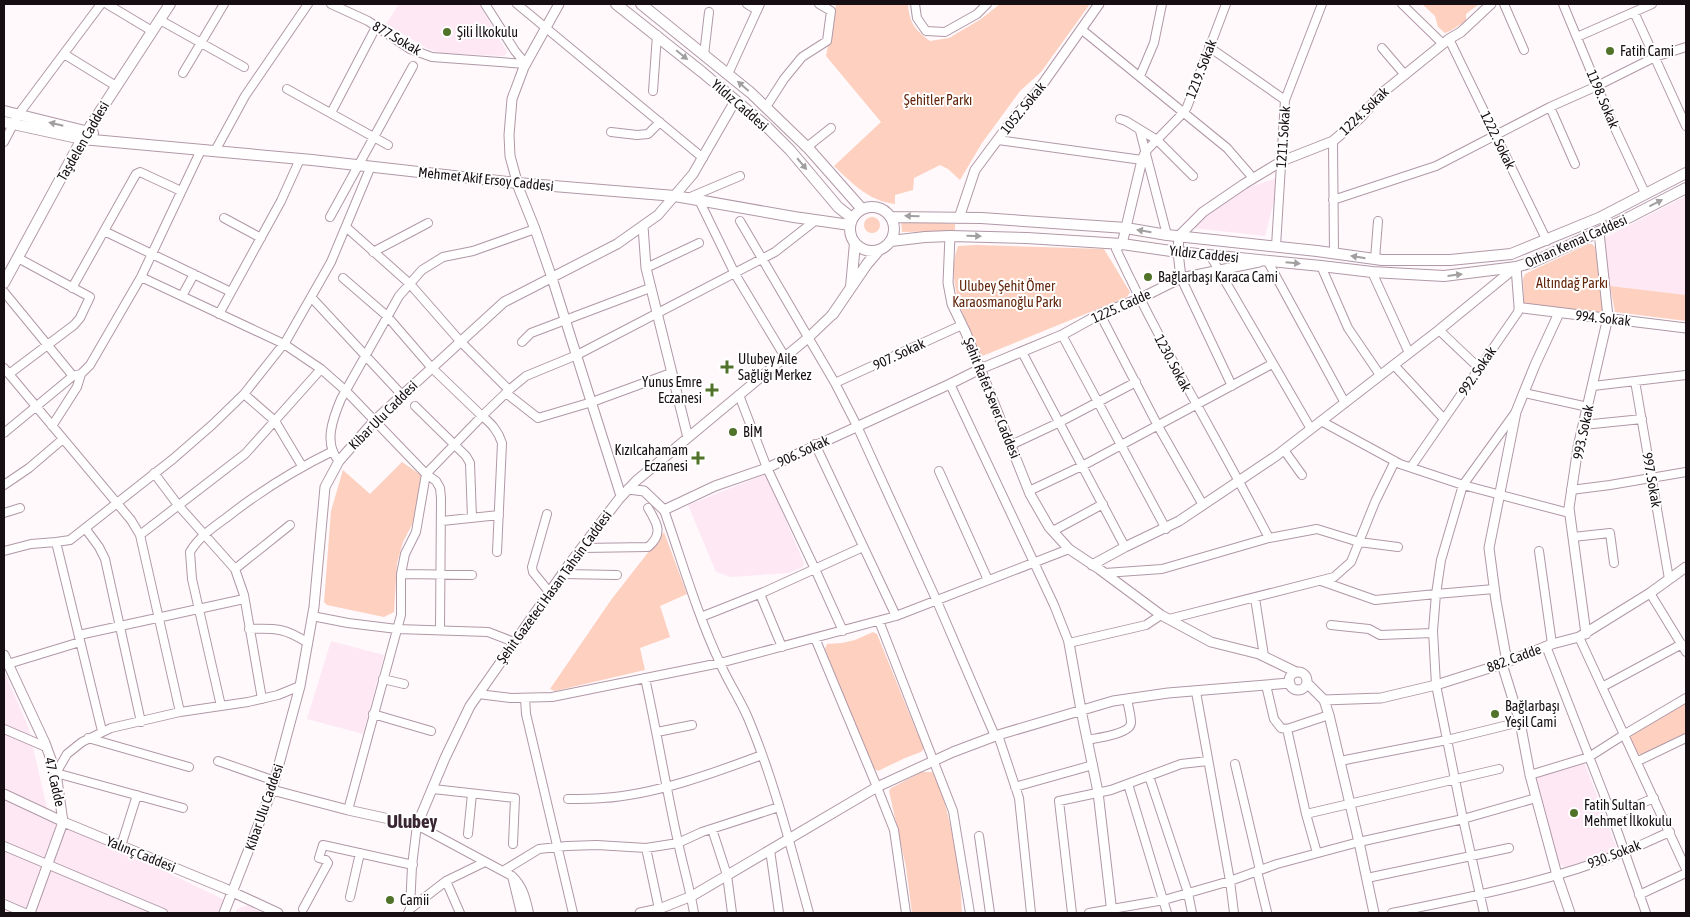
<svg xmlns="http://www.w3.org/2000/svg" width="1690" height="917" viewBox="0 0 1690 917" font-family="'Asap Condensed',sans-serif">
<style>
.built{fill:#fde8f4}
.green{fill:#fed0bf}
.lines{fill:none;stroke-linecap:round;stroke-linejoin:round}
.minor-casing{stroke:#b198a7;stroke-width:10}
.tertiary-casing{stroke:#b198a7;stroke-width:11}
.secondary-casing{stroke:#b198a7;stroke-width:12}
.minor{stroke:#fff;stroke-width:8}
.tertiary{stroke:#fff;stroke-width:9}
.secondary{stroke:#fff;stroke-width:10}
.oneway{fill:#a29fa1}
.poi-dot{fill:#517229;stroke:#fff;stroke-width:2}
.labels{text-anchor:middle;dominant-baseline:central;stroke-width:4;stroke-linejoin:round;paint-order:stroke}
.poi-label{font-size:14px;fill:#160e13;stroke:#fff;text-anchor:start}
.street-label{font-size:14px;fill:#160e13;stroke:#fff}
.park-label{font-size:14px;fill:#63260c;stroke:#fff}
.district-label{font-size:19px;font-weight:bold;fill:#3a2632;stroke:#fff}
</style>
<rect width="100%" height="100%" fill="#fff9fc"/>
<!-- built -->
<path class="built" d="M399,4H479L507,52L504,56L440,53L428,49L386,24Z
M1277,178L1279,182L1265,236L1193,228L1210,210L1241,190Z
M1686,196V295L1610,286L1604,238Z
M766,474L804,563L803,567L789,573L731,577L716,572L688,505Z
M331,641L384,655L363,734L307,719Z
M4,671L28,726L49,816L229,902L223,913H4Z
M1581,763L1585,764L1616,846L1614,851L1565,867L1558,864L1536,781L1537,776Z
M248,905L263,913H235L237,909Z"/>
<!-- green -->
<path class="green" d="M836,4H908C909,22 915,30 930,41L949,38L981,19L1000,4H1090L1041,72L1020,91L982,143L960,180L948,169L940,165L914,178L913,190L895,195V204C869,201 853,184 834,166L881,122L826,56Z
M1422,4H1479L1466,14V21L1450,31L1445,33L1438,27L1435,16Z
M864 225a8 8 0 1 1 16 0a8 8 0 1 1-16 0Z
M901,220L955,224V231L902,232Z
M1588,244H1592L1595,247L1604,309L1602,313L1530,307L1524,303L1523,279L1525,274Z
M976,245L1104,249L1130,292L1127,297L980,357C975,347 971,336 967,325C957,298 948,273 958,246Z
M1610,286L1686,295V321L1615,312Z
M402,462L421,475L416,517L403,542L397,563L394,612L384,617L327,605L324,602L331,511L343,470L370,494Z
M664,532L687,594L660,606L670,637L640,648L645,670L555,691L550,689L611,600Z
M873,632L877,634L916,730L924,745V749L921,752L905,758L878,771L871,766L825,649L827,644L842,643L855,640Z
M1686,701V733L1643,754H1637L1629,738V734Z
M922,772H932C949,797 962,882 962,913H912L906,867L889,791L891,788Z"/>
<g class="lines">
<defs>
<path id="minor" d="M107,4L152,31
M331,4L368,21L410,49L432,57L526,64
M485,4L515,51L526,64
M517,4L703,158
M747,4L757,10
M915,4L917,18L926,31L945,32L977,14L987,4
M1402,4L1443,44
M1504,4L1524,50
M1563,4L1612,122L1645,193
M1634,12L1686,126
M160,20L244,67
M1081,29L1227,148L1253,178
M1577,37L1652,4
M1449,39L1547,241
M1209,47L1285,100
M1382,48L1405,75
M64,54L116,86
M704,55L709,12
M183,73L224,4
M728,74L760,4
M1140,76L1154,43L1162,4
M287,89L388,145
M653,91L657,35
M766,107L784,79L802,57L827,41L831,11L819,4
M1550,107L1575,164
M331,113L376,27
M1120,119L1126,121L1157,140L1193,176
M1140,131L1167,235
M611,132L637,135L648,134L660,122
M998,140L1142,160
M1333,141L1334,253
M4,142L18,115L101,4
M807,147L831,128
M215,151L245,96L308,4
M1146,151L1184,112L1187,107L1226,4
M688,198L740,176
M699,200L735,274L785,357
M1333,200L1436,166L1550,107L1597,86L1655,57L1686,47
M330,217L413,66
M224,218L261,238
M740,221L835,383L857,426L936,599L995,736
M346,227L410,284L460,341L509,390L526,376L577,355L775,252L816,220
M104,231L231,292
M1122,244L1116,249C1162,348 1219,441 1269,538
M1276,246L1285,100L1322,4
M373,252L428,223
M1210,255L1311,429
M1375,259L1378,221
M1267,260L1345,403
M1321,266L1348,328L1380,375
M646,268L699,243
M1372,272L1409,353
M141,277L284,344L321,369L346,391L426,474L436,481L440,488L441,498L440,630
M343,278L387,316L431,367L482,416L509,390
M1181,278L1232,386
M72,288L136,174L140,172L181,191
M4,292L73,376
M182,296L194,274
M311,297L402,395
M219,314L281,201L300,159
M1100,314L1158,426L1203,505
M1439,330L1479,368
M1062,335L1166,529
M522,342L531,333L650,288
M1022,352L1125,547
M1394,365L1444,419
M4,368L131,520L140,535L180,712
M9,374L74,325L80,318L90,297L18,258
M1635,381L1669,579
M835,383L962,325
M950,384L1054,605L1069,643L1146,625L1161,615
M1593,386L1686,375
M506,393L538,418L592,402L671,373
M1524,393L1588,407
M244,394L275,421L302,466
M739,395L767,468L815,569L843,631
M415,406L466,456L470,463L472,518
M1321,421L1400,464L1463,485L1569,513
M1583,425L1642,419
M52,426L77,387L81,374
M4,433L73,376L81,374L90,365L141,277L201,150
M815,444L896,616
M1011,445L1058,423L1136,382
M1284,450L1302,475
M339,461C323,444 333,418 341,399L399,296L422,270L443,257L473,251L535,229
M1411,467L1518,312L1519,306
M939,471L988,580
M154,473L178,505L235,569L244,595L262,699
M4,485L29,468L63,439
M1571,490L1610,485L1686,472
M1029,491L1084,465L1272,364
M664,510C682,561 697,614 720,663C728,682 740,699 748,718C774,780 791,848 809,913
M4,513L20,508
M547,514L532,567L533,572L550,593
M442,521L499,515
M85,528L99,547L105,559L141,722
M1053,531L1103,504
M140,535L245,454L321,369
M1573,537L1610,533L1614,563
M56,542L70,540L173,459L212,425L244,394L286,341L331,262L371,166
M582,548L648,547C664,534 657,523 648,508
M4,551L31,544L56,542L102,731
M1539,551L1552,644
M235,569L290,525
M1105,573L1162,569L1269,538L1317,529L1359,542L1398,547
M401,574L472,575
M563,574L617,575
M1321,581L1375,600L1436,594L1441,560L1463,485L1515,413
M1650,593L1686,652
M760,594L782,647
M1255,598L1264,656
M312,616L348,623L397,629L488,632L514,642
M701,617L764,592L863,547
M1169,619L1334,577L1351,562L1375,502L1395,461
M879,621L953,811L970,913
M1331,625L1369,629L1380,635L1433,633
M249,629C276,628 285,628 308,643
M79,635L244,599
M1579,637L1686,869
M815,638L877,787L894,830L906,913
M1546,646L1611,813L1646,913
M8,664L80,642
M645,678C657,732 666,788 678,842C683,866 690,889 694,913
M383,679L404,684
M1266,685L1274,719L1281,728L1287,729L1329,715
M1602,687L1682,644
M1196,692L1230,881L1234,913
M478,694L511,698L552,697L720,663L896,616L1069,549
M525,698L526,714L535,752L573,913
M221,706L192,579L190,552C198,538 212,528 226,518C259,492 294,470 333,451
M373,714L431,731
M4,729L46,747
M1287,729L1306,814L1317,853
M657,732L692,725
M998,735L1019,798L1031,913
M88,738L189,767
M1087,740C1097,738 1130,734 1131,723C1131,715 1128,706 1127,699
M218,761L275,781
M1340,761L1447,740L1520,722
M1638,761L1686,738
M1235,764L1260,870
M1530,775L1589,757L1625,734L1686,698
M1149,776L1188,893L1192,913
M1128,784L1167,913
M1015,787L1093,765
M433,789L515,798L513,844
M568,799C580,799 591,799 603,798C654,795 714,773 762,755
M183,808L56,773L67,754L82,742L111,728L180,712L248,702L278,695L300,686
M348,810L401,615V574L405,554L416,532L426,474L482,416C492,424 498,431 502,443L497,552
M1306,814L1499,769
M1612,816L1654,798
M712,829L727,875L732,913
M468,834L472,794
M979,836L990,913
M4,846L163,913
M121,846L137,795
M646,848L659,909
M770,850L779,913
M503,871L539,849L567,846L597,845L646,848L678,843L702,832L779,807
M1257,871L1267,912
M512,876L521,913
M1367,878L1509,848
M446,881L460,913
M1639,895L1686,873
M350,897L360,853
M4,904L25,913
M303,909L328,863L326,860L319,858L323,845L413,865
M410,909L446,881L485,862
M408,913L410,909L412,866L417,825L512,876C523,886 526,899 529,913
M1072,913L1059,801L1111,790L1181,764L1208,761
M1089,913L1164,900L1230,881L1277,864L1359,842L1463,819L1536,798
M1392,913C1470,897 1550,882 1624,852C1640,846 1655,838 1670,832
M1484,913L1463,819L1436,685L1433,631L1436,594L1494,589"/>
<path id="tertiary" d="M559,4L524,67L512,99L509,135L510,156L519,189L535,229L552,278L621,496
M959,218L975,170L1016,115L1037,92L1099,4
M643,226L646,268L688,438
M950,236L948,283L952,304L966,333L1030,494L1049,527L1069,549L1099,569L1161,615L1211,642L1259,654L1296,672
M1122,244L1142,160L1146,151
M1516,267L1519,306L1523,308L1686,328
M1181,278L1178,252L1179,236L1203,212L1244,184L1282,161L1333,141L1360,118L1382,93L1449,39L1461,32L1491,4
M628,489L644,491L664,510L715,486L767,468L950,384L980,369L1062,335L1100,314L1139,299L1181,278L1259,262
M1092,565L1125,547L1179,521L1276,456L1439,330L1516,267
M1586,634L1569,508L1578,447L1608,317L1599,232
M1069,643L1081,710L1098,792L1112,913
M4,655L45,743L56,773L63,822L30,913
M1507,662L1496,601L1489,548L1516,412L1535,365L1559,313
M1502,664L1520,722L1530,775L1557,875L1570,913
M1289 681a9 9 0 1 1 18 0a9 9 0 1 1-18 0Z
M1307,683L1324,700L1329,715L1359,842L1374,913
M1324,700L1381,698L1436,685L1502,664L1552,644L1579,637L1650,593L1686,567
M272,790L348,810L417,825L445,758L470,706L570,563L619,499L636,481L809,337L833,314
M4,794L66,823L226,889L278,913
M224,913L272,790L300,686L314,607L325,487L339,461L375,420L504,302L617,244L658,215L693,174L735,101
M640,913L659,909L692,896L877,787L953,752L998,735L1113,701L1168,693L1290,683"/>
<path id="secondary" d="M616,4L702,72L766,126L790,150L838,207L852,218
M641,4L751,93L809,149L862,209
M4,111L93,133
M4,122L82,139L312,160L517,183L675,196L794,217L850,225
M850 229a22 22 0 1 1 44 0a22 22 0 1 1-44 0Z
M891,217L981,218L1126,228L1167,235L1317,251L1382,260H1450L1511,254L1599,218L1686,173
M891,241L925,237L950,236L1027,238L1122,244L1178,252L1321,266L1372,272L1444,276L1516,267L1533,262L1622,221L1686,188
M4,283L82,139L170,4
M851,287L855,243
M833,314L867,264L879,250"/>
</defs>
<!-- minor casing -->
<use href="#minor" class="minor-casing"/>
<!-- tertiary casing -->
<use href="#tertiary" class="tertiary-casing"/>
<!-- secondary casing -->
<use href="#secondary" class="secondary-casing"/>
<!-- minor -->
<use href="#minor" class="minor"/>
<!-- tertiary -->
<use href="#tertiary" class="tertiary"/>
<!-- secondary -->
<use href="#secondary" class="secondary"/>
</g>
<!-- one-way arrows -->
<defs><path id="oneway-solid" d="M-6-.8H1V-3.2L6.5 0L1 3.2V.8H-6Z" transform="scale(1.25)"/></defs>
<g class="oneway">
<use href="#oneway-solid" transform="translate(682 55) rotate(39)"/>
<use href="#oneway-solid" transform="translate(743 86) rotate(-139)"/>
<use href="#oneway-solid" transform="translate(56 124) rotate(-167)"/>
<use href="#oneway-solid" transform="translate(802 164) rotate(50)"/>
<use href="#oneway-solid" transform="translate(1656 203) rotate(-27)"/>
<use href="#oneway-solid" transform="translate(912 216) rotate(-178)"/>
<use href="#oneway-solid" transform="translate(1144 231) rotate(-171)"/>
<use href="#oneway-solid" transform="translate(974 236) rotate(2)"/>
<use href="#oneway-solid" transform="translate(1358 257) rotate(-171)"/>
<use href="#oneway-solid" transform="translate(1293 263) rotate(5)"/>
<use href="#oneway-solid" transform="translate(1455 275) rotate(-7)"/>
</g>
<!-- markers -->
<g class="poi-dot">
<circle cx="447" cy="32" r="5"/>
<circle cx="1610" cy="51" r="5"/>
<circle cx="1148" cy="277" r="5"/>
<path d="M724.5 359.5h5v5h5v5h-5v5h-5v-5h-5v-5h5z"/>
<path d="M709.5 382.5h5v5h5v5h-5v5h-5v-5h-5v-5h5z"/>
<circle cx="733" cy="432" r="5"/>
<path d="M695.5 450.5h5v5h5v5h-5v5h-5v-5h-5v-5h5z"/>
<circle cx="1495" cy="714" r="5"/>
<circle cx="1574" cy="813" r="5"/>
<circle cx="390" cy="900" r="5"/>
</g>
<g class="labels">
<!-- poi labels -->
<g class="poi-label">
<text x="457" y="32">Şili İlkokulu</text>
<text x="1620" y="51">Fatih Cami</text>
<text x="1158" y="277">Bağlarbaşı Karaca Cami</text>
<text x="738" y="359">Ulubey Aile<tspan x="738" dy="16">Sağlığı Merkez</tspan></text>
<text x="702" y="382" text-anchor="end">Yunus Emre<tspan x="702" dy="16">Eczanesi</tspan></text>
<text x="743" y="432">BİM</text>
<text x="688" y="450" text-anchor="end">Kızılcahamam<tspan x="688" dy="16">Eczanesi</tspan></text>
<text x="1505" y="706">Bağlarbaşı<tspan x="1505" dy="16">Yeşil Cami</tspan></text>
<text x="1584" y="805">Fatih Sultan<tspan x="1584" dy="16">Mehmet İlkokulu</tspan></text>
<text x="400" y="900">Camii</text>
</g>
<!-- street labels -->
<g class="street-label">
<text transform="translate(397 38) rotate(30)">877.Sokak</text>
<text transform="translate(1201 69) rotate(-69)">1219. Sokak</text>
<text transform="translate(1603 99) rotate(67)">1198. Sokak</text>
<text transform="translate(740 105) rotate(41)">Yıldız Caddesi</text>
<text transform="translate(1023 108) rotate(-51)">1052. Sokak</text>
<text transform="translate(1364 111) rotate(-44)">1224. Sokak</text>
<text transform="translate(1283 137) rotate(-86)">1211. Sokak</text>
<text transform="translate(1498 140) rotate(64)">1222. Sokak</text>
<text transform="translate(83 141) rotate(-60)">Taşdelen Caddesi</text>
<text transform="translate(486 179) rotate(6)">Mehmet Akif Ersoy Caddesi</text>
<text transform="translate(1576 241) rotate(-24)">Orhan Kemal Caddesi</text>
<text transform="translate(1204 254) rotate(6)">Yıldız Caddesi</text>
<text transform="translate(1121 306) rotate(-24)">1225. Cadde</text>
<text transform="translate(1603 318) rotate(6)">994. Sokak</text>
<text transform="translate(899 354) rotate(-25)">907. Sokak</text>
<text transform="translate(1173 363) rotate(62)">1230. Sokak</text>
<text transform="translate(1477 371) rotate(-56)">992. Sokak</text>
<text transform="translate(992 398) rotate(68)">Şehit Rafet Sever Caddesi</text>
<text transform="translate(383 415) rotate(-45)">Kibar Ulu Caddesi</text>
<text transform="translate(1583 432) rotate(-78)">993. Sokak</text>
<text transform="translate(803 451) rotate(-25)">906. Sokak</text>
<text transform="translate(1652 480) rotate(80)">997. Sokak</text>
<text transform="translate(554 587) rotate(-54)">Şehit Gazeteci Hasan Tahsin Caddesi</text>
<text transform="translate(1514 658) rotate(-20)">882. Cadde</text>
<text transform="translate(55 782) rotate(77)">47. Cadde</text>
<text transform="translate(264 807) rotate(-71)">Kibar Ulu Caddesi</text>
<text transform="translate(141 854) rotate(22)">Yalınç Caddesi</text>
<text transform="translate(1614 854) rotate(-21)">930. Sokak</text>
</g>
<!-- park labels -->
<g class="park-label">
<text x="938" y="100">Şehitler Parkı</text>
<text x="1572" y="283">Altındağ Parkı</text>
<text x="1007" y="286">Ulubey Şehit Ömer<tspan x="1007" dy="16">Karaosmanoğlu Parkı</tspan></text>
</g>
<!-- district labels -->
<g class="district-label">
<text x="412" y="821">Ulubey</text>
</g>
</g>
<!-- border -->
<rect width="1690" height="917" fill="none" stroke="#160e13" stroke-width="10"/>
</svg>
